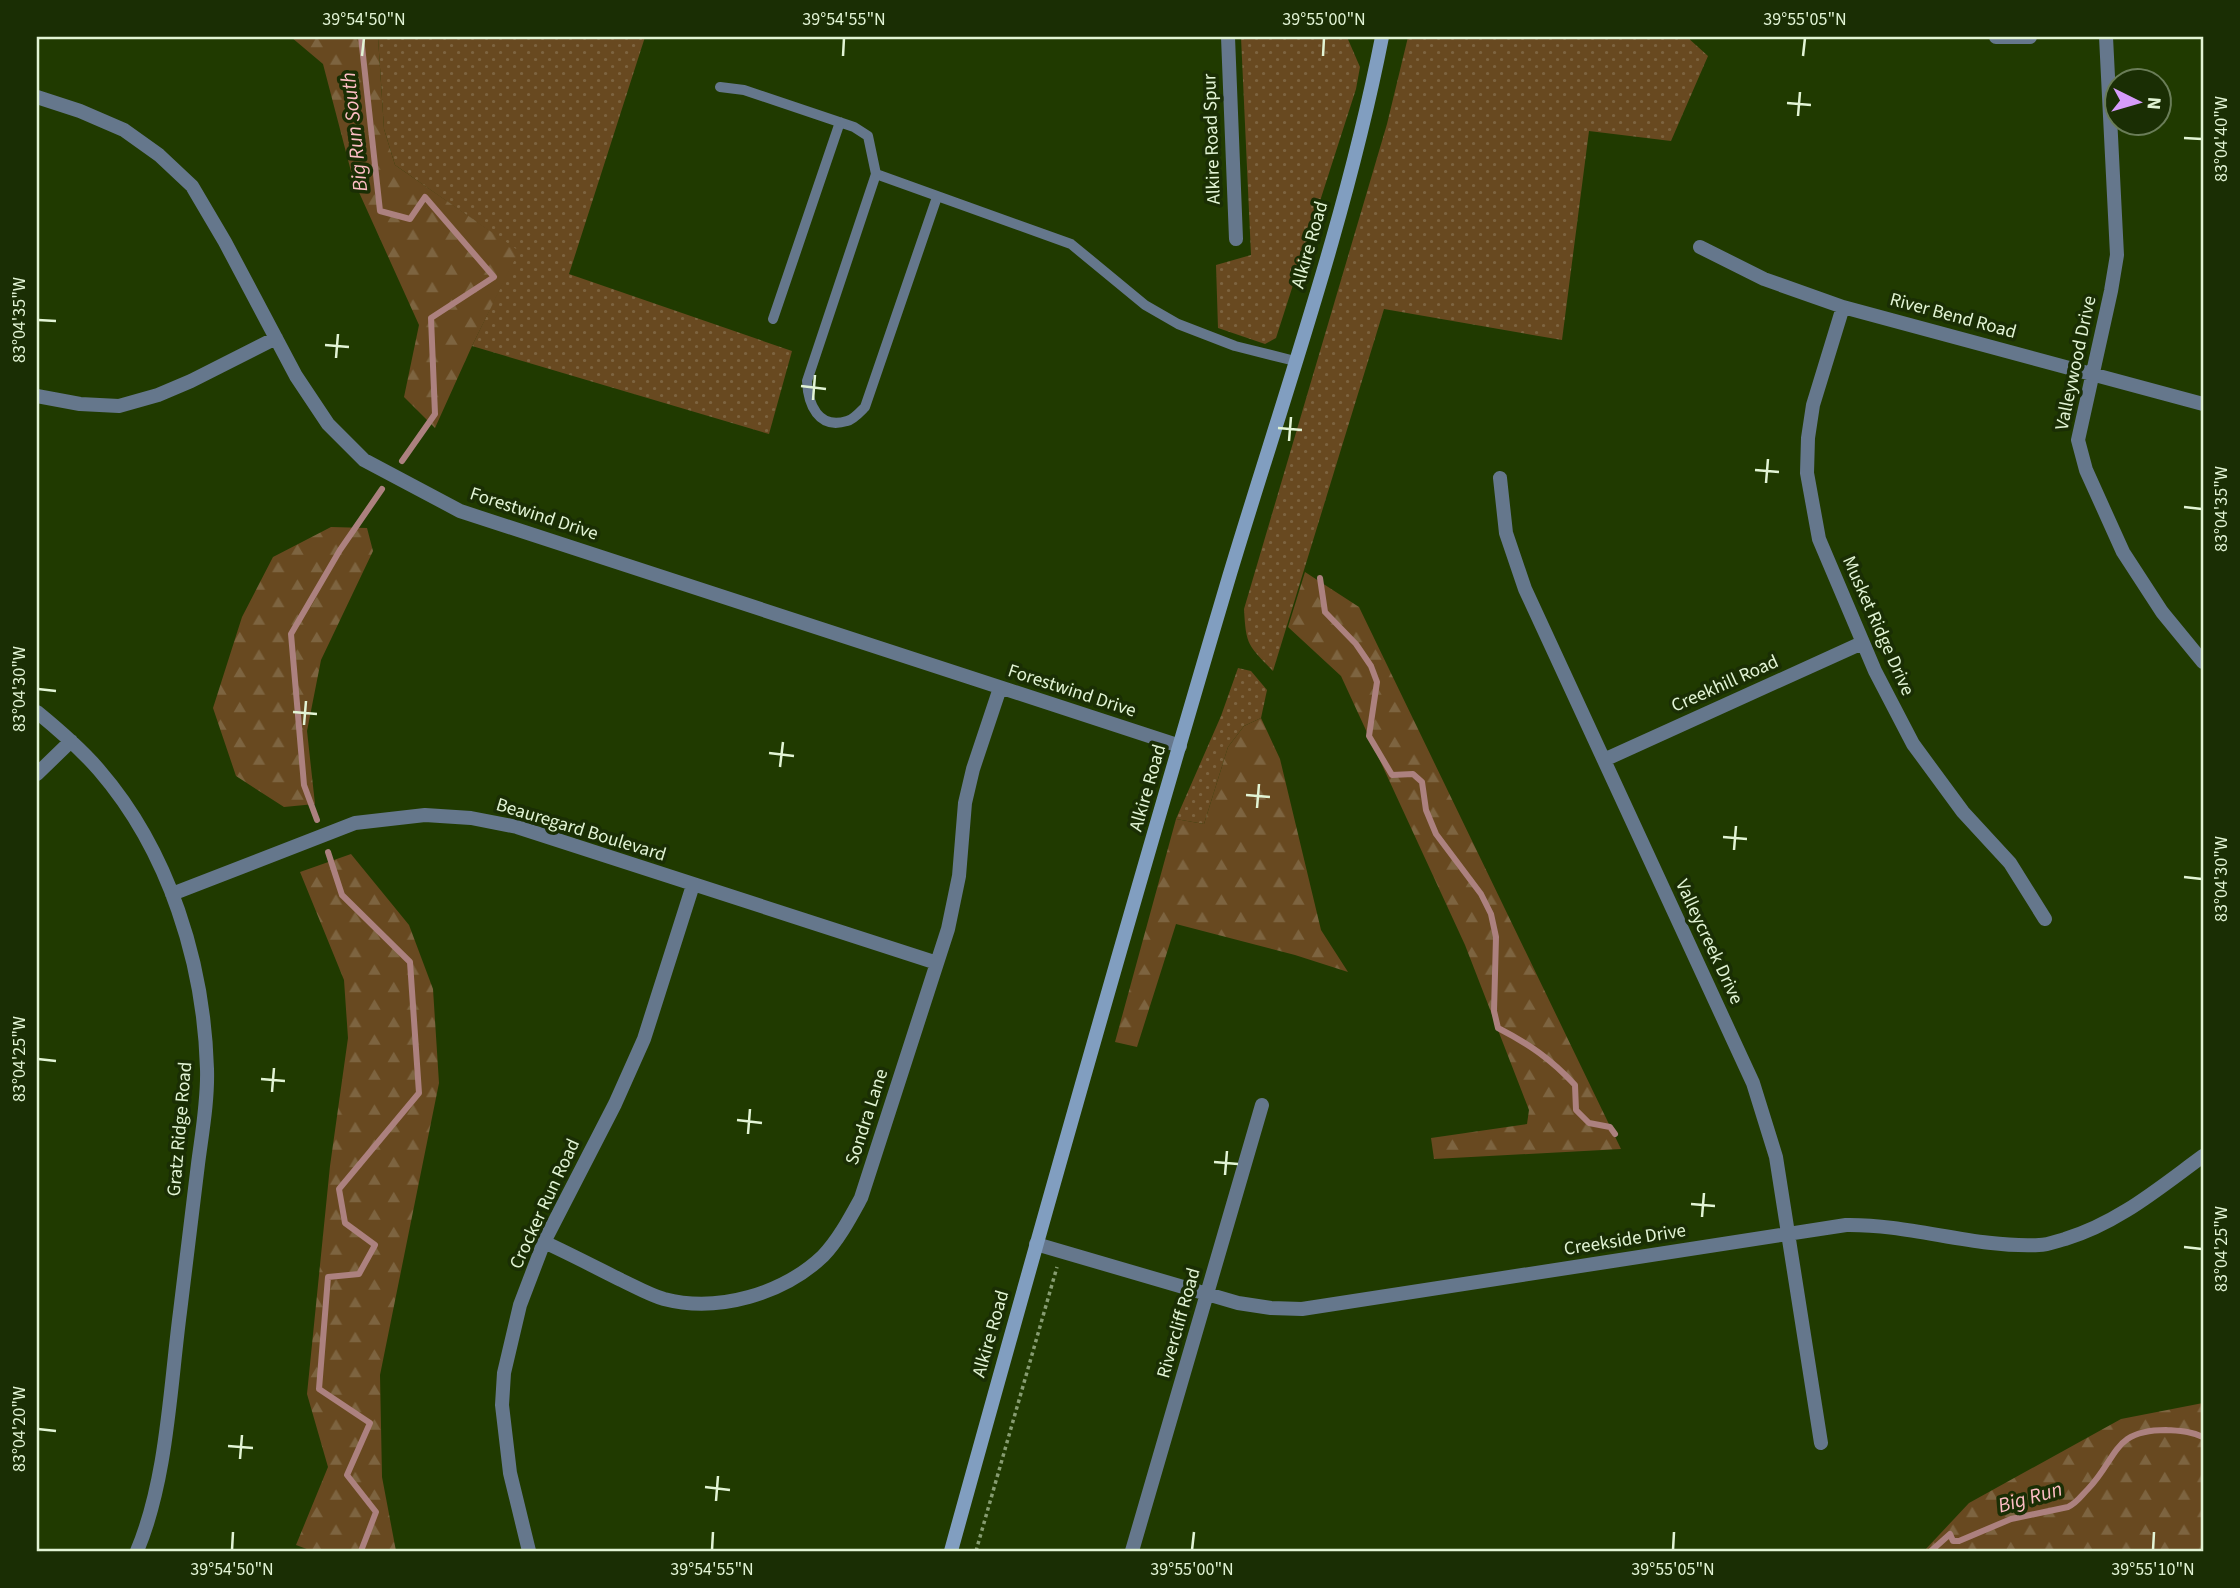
<svg xmlns="http://www.w3.org/2000/svg" width="2240" height="1588" viewBox="0 0 2240 1588" font-family="'Source Sans 3',sans-serif">
<style>
.grass{fill:url(#grass-dots)}
.forest{fill:url(#forest-firs)}
.lines{fill:none;stroke-linecap:round;stroke-linejoin:round}
.stream{stroke:#ac817f;stroke-width:6}
.path{stroke:#879d71;stroke-width:3.5;stroke-dasharray:3.5 3.5;stroke-linecap:butt}
.lane{stroke:#65778c;stroke-width:10}
.street{stroke:#65778c;stroke-width:14}
.secondary{stroke:#819ec0;stroke-width:14}
.ticks{fill:none;stroke:#e2f4d5;stroke-width:2.5}
.labels{text-anchor:middle;dominant-baseline:central;stroke-width:7;stroke-linejoin:round;paint-order:stroke}
.street-label{font-size:19px;fill:#e2f4d5;stroke:#1a2e04}
.water-label{font-size:21px;font-style:italic;fill:#febec5;stroke:#1a2e04}
.neatline{fill:none;stroke:#e2f4d5;stroke-width:2.5}
.ticks-label{font-size:18px;text-anchor:middle;fill:#e2f4d5}
</style>
<defs>
<pattern id="grass-dots" width="8" height="8" patternUnits="userSpaceOnUse" patternTransform="scale(1.75)"><rect width="8" height="8" fill="#684920"/><path d="M2 2h.1M6 6h.1" fill="none" stroke="#7d6440" stroke-width="1.8" stroke-linecap="round"/></pattern>
<pattern id="forest-firs" width="22" height="20" patternUnits="userSpaceOnUse" patternTransform="scale(1.75)"><rect width="22" height="20" fill="#684920"/><path d="M5 1l3.5 6h-7zM16 11l3.5 6h-7z" fill="#7d6440"/></pattern>
</defs>
<rect width="100%" height="100%" fill="#203a00"/>
<!-- grass -->
<path class="grass" d="M378,37H645L569,274L792,351L769,434L472,346L518,251L395,165L384,129Z
M1241,37H1347L1360,67L1356,89L1276,338L1265,344L1218,328L1216,265L1251,255Z
M1408,37H1687L1708,56L1671,141L1589,131L1562,340L1384,309L1273,671C1248,645 1246,646 1244,609L1387,124Z
M1238,668L1251,671L1267,690L1261,718L1244,726L1228,747L1204,824L1176,819L1221,716Z"/>
<!-- forest -->
<path class="forest" d="M291,37H378L384,129L395,165L519,251L472,346L435,428L404,397L419,325L353,179L323,64Z
M331,527L367,528L373,551L321,660L307,731L315,804L284,807L236,776L213,708L242,617L273,557Z
M1305,572L1359,607L1621,1149L1434,1159L1431,1138L1527,1124L1529,1110L1465,945L1341,676L1288,627Z
M1261,718L1280,759L1321,930L1348,972L1295,955L1176,924L1137,1047L1115,1042L1176,819L1204,824L1228,747L1244,726Z
M351,854L409,925L433,989L439,1083L380,1375L382,1477L396,1551H312L296,1545L328,1467L307,1394L330,1166L348,1038L344,980L300,872Z
M2203,1403V1551H1924L1969,1503L2121,1419Z"/>
<g class="lines">
<!-- stream -->
<path class="stream" d="M361,37L380,211L410,219L425,197L494,277L431,318L435,414L402,461
M1320,578L1325,612L1356,644L1371,666L1377,682L1369,736L1392,775L1413,774L1422,782L1426,810L1436,834L1481,894L1491,914L1496,937L1494,1011L1498,1028C1529,1044 1551,1059 1575,1085L1576,1110L1589,1123L1610,1127L1615,1134
M317,820L304,785L291,634L340,550L382,489
M328,852L342,895L410,962L419,1093L339,1189L345,1223L375,1245L359,1274L328,1277L319,1389L370,1423L347,1475L376,1512L361,1551
M1931,1551L1950,1534L1953,1541H1959L2011,1519L2068,1507C2077,1503 2081,1496 2088,1489C2118,1458 2112,1430 2166,1430C2180,1431 2191,1431 2203,1437"/>
<!-- path -->
<path class="path" d="M976,1551L1057,1267"/>
<!-- lane -->
<path class="lane" d="M720,87L744,90L854,127L868,136L876,174L1071,244L1145,305L1178,324L1235,346L1295,361
M876,174L807,381C808,404 818,430 847,421C853,420 860,412 865,407L937,197
M773,319L840,122"/>
<!-- street -->
<path class="street" d="M1228,37L1236,239
M1996,37H2030
M2106,37L2117,255L2111,291L2078,440L2086,470L2123,552L2162,612L2203,662
M37,97L80,111L124,130L159,155L192,186L225,242L296,376L328,424L364,460L460,511L1180,746
M1700,247L1764,279L1843,307L2203,404
M1843,307L1813,405L1808,438L1807,473L1819,539L1875,671L1913,744L1963,812L2010,863L2045,919
M37,396L80,404L119,406L158,395L191,381L276,338
M1500,478L1506,533L1525,589L1753,1083L1776,1157L1821,1443
M37,712C59,730 80,748 99,770C169,851 204,963 207,1069C208,1100 202,1133 198,1164C192,1213 186,1262 180,1312C170,1388 167,1480 137,1551
M1604,760L1862,643
M37,774L71,741
M172,894L355,823L425,815L471,818L517,827L937,963
M544,1242C570,1254 595,1267 621,1280C634,1286 650,1295 664,1299C718,1313 783,1294 823,1256C839,1239 850,1218 861,1198L948,929L959,876L965,803L973,769L1000,688
M1036,1244L1238,1303L1271,1308L1302,1309L1846,1225C1911,1224 1974,1248 2039,1245C2048,1245 2057,1241 2065,1239C2118,1223 2159,1188 2203,1156
M529,1551L510,1473L502,1405L504,1373L520,1305L544,1242L615,1104L644,1039L693,885
M1132,1551L1262,1105"/>
<!-- secondary -->
<path class="secondary" d="M951,1551C1041,1226 1133,901 1229,577C1283,398 1346,220 1382,37"/>
</g>
<!-- ticks -->
<path class="ticks" d="M362,56L364,38M843,56L844,38M1323,56L1324,38M1803,56L1805,38M1787,103L1811,105M1798,116L1800,92M2184,138L2202,139M38,320L56,321M325,345L349,347M336,358L338,334M801,386L826,389M813,400L815,375M1278,428L1302,430M1289,441L1291,417M1755,470L1779,472M1766,483L1768,459M2184,507L2202,509M38,689L56,691M293,712L317,714M304,725L306,701M769,753L794,756M780,767L783,742M1246,795L1270,797M1257,808L1259,784M1723,837L1747,839M1734,850L1736,826M2184,877L2202,879M38,1059L56,1061M261,1079L285,1081M272,1092L274,1068M737,1120L762,1123M748,1134L750,1109M1214,1162L1238,1164M1225,1175L1227,1151M1691,1204L1715,1206M1702,1217L1704,1193M2184,1247L2202,1249M38,1429L56,1431M228,1446L253,1448M240,1459L242,1435M705,1487L730,1490M716,1501L718,1476M232,1550L233,1532M712,1550L713,1532M1192,1550L1194,1532M1673,1550L1674,1532M2153,1550L2154,1532"/>
<g class="labels">
<!-- street labels -->
<g class="street-label">
<text transform="translate(1212 139) rotate(-92)">Alkire Road Spur</text>
<text transform="translate(1310 245) rotate(-74)">Alkire Road</text>
<text transform="translate(1953 316) rotate(15)">River Bend Road</text>
<text transform="translate(2076 363) rotate(-78)">Valleywood Drive</text>
<text transform="translate(534 514) rotate(18)">Forestwind Drive</text>
<text transform="translate(1878 626) rotate(66)">Musket Ridge Drive</text>
<text transform="translate(1725 684) rotate(-24)">Creekhill Road</text>
<text transform="translate(1072 691) rotate(18)">Forestwind Drive</text>
<text transform="translate(1148 788) rotate(-74)">Alkire Road</text>
<text transform="translate(581 830) rotate(17)">Beauregard Boulevard</text>
<text transform="translate(1709 942) rotate(65)">Valleycreek Drive</text>
<text transform="translate(867 1117) rotate(-72)">Sondra Lane</text>
<text transform="translate(180 1129) rotate(-85)">Gratz Ridge Road</text>
<text transform="translate(545 1204) rotate(-65)">Crocker Run Road</text>
<text transform="translate(1625 1240) rotate(-9)">Creekside Drive</text>
<text transform="translate(1179 1323) rotate(-74)">Rivercliff Road</text>
<text transform="translate(991 1334) rotate(-74)">Alkire Road</text>
</g>
<!-- water labels -->
<g class="water-label">
<text transform="translate(354 132) rotate(-96)">Big Run South</text>
<text transform="translate(2030 1497) rotate(-16)">Big Run</text>
</g>
</g>
<!-- border -->
<rect width="2240" height="1588" fill="none" stroke="#1a2e04" stroke-width="77"/>
<!-- north arrow -->
<g transform="translate(2138 102) rotate(95)"><circle r="33" fill="#1a2e04" stroke="#6a7d58" stroke-width="2"/>
<path d="M0-5L12 26L0 18L-12 26Z" fill="#d69bfa"/>
<text y="-10" font-size="19" font-weight="bold" text-anchor="middle" fill="#e2f4d5">N</text>
</g>
<rect x="38" y="38" width="2164" height="1512" class="neatline"/>
<g class="ticks-label">
<text x="364" y="25">39°54'50"N</text>
<text x="844" y="25">39°54'55"N</text>
<text x="1324" y="25">39°55'00"N</text>
<text x="1805" y="25">39°55'05"N</text>
<text transform="translate(2221 139) rotate(-90)" y="6">83°04'40"W</text>
<text transform="translate(19 320) rotate(-90)" y="6">83°04'35"W</text>
<text transform="translate(2221 509) rotate(-90)" y="6">83°04'35"W</text>
<text transform="translate(19 689) rotate(-90)" y="6">83°04'30"W</text>
<text transform="translate(2221 879) rotate(-90)" y="6">83°04'30"W</text>
<text transform="translate(19 1059) rotate(-90)" y="6">83°04'25"W</text>
<text transform="translate(2221 1249) rotate(-90)" y="6">83°04'25"W</text>
<text transform="translate(19 1429) rotate(-90)" y="6">83°04'20"W</text>
<text x="232" y="1575">39°54'50"N</text>
<text x="712" y="1575">39°54'55"N</text>
<text x="1192" y="1575">39°55'00"N</text>
<text x="1673" y="1575">39°55'05"N</text>
<text x="2153" y="1575">39°55'10"N</text>
</g>
</svg>
